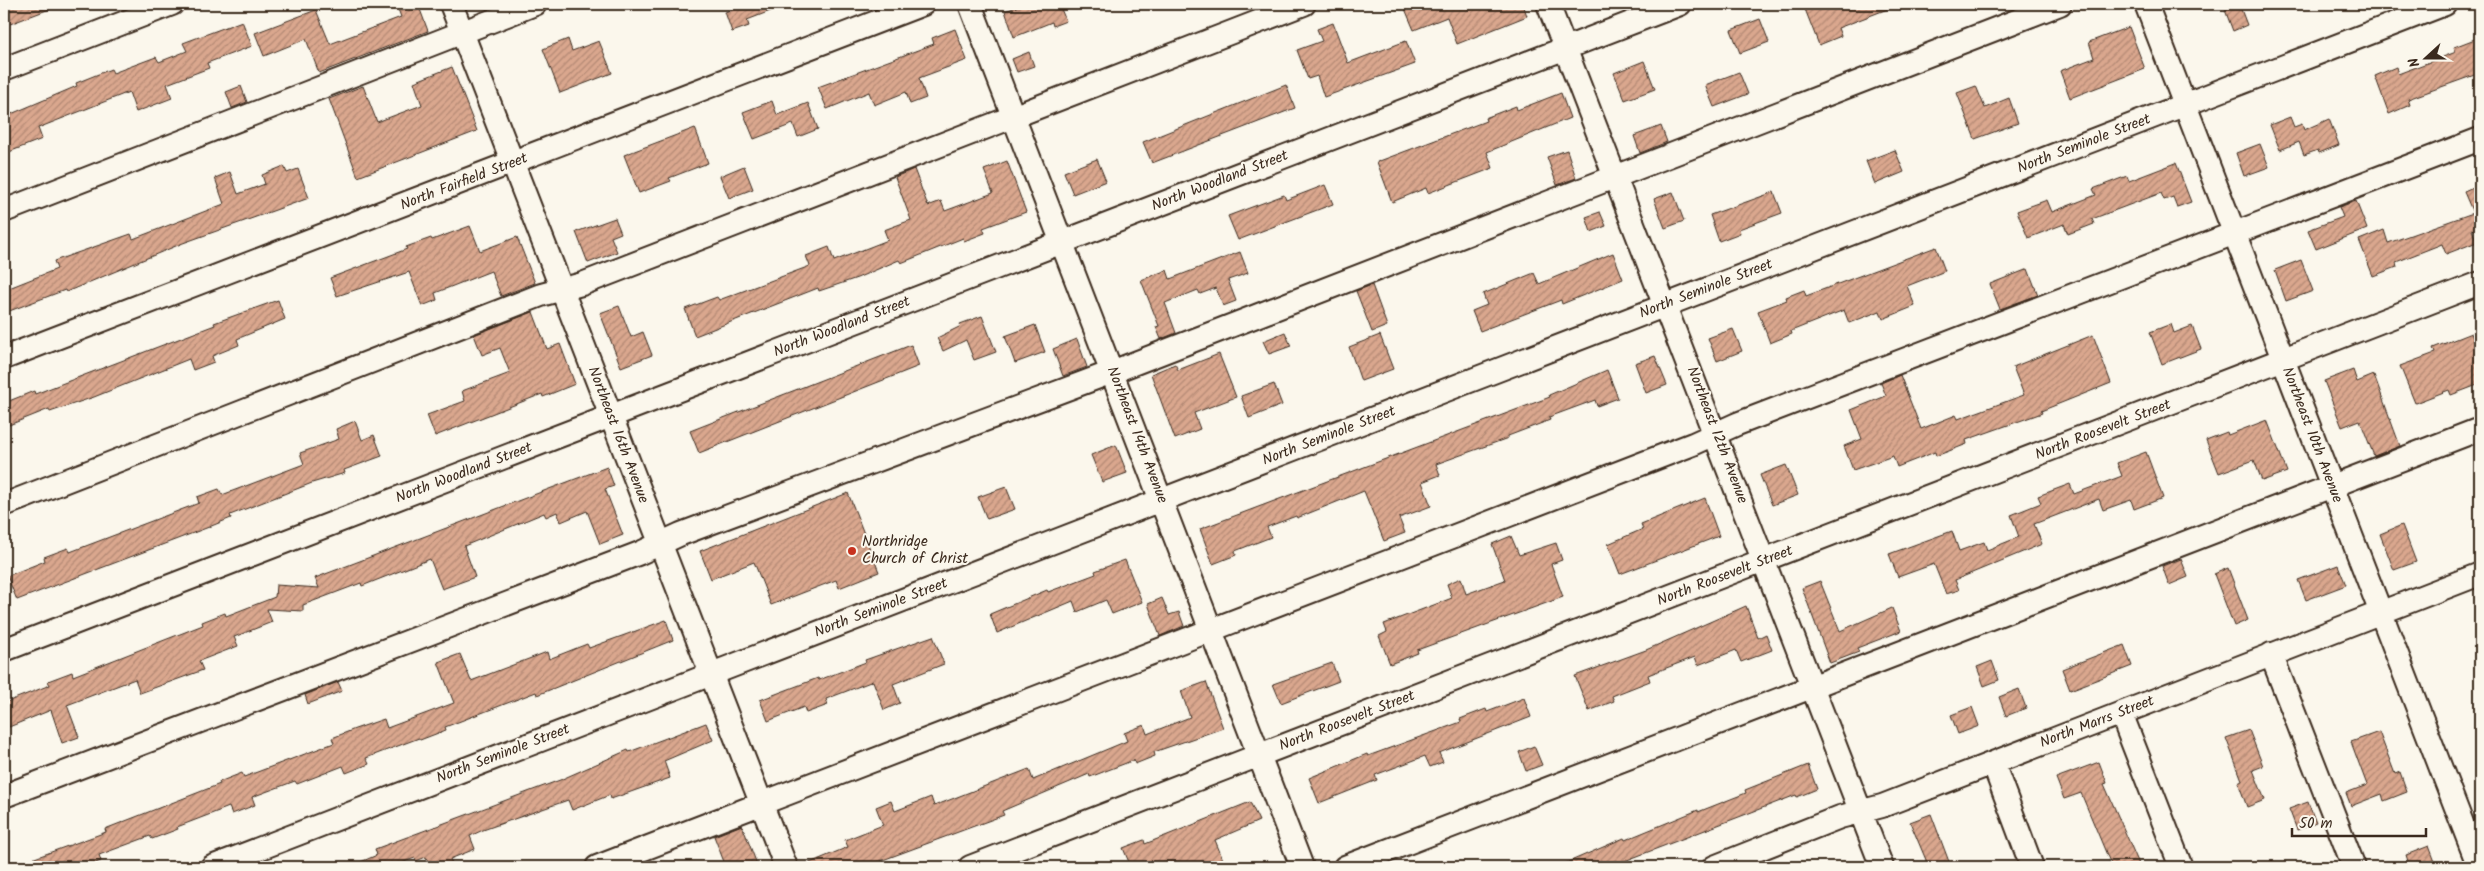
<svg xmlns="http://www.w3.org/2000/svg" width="2484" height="871" viewBox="0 0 2484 871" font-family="Kalam,sans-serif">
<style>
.building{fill:url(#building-hatch);stroke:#3b2a1e}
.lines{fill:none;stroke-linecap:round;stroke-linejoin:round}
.minor-casing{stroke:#3b2a1e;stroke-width:26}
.minor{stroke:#fbf7ec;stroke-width:22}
.poi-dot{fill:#c8321e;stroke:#fbf7ec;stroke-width:2}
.labels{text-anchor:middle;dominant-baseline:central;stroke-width:4;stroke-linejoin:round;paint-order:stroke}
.street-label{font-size:15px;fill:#3b2a1e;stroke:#fbf7ec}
.poi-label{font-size:15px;fill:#3b2a1e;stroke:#fbf7ec;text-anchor:start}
</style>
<defs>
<pattern id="building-hatch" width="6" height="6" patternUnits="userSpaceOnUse" patternTransform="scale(1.25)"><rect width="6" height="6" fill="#daa78e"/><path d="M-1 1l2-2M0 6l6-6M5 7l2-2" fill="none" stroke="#b28873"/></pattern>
</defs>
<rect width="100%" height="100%" fill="#fbf7ec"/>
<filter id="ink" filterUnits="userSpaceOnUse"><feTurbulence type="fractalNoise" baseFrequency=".02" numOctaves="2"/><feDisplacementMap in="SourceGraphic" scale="10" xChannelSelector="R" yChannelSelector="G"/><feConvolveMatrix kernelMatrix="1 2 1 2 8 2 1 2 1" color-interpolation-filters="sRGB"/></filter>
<g filter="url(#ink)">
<!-- building -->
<path class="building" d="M4,4H59L60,5L10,24Z
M396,4H418L428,31L319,73L306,39L264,56L255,33L316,10L330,44L401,17Z
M748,4H785L786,5L747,20L749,26L732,32L725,12Z
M1025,4H1059L1066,21L1053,26L1052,22L1014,37L1005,11Z
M1403,4H1523L1527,16L1457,44L1447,17L1414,30Z
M1803,4H1898V5L1838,28L1841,36L1819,45Z
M2239,4L2247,25L2233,31L2225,10Z
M1760,19L1769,42L1740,53L1731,30Z
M242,21L252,46L207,63L209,68L167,84L172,98L136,112L129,92L38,128L42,139L4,154V117L77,86L76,83L111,69L113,73L156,57L159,62L187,51L183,43Z
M1333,23L1348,63L1406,41L1415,64L1324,97L1317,76L1308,79L1297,50L1322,41L1317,29Z
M2129,27L2145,69L2070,98L2060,71L2094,58L2089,42Z
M955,29L967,60L919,78L926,98L910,104L906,92L874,105L869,92L827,109L818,87L934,44L932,38Z
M2480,37V73L2408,99L2410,105L2389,114L2375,76L2396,67L2398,74L2456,52L2454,47Z
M568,39L572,51L599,41L612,73L560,93L543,49Z
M1029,52L1034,66L1017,72L1012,59Z
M1644,61L1655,89L1625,100L1614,73Z
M452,67L477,131L358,177L329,99L363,86L377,122L422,105L414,82Z
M1739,72L1748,94L1714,107L1705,85Z
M1286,85L1295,108L1152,163L1143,142Z
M241,86L247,102L232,108L226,92Z
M1976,86L1985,108L2009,98L2018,123L1975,139L1957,93Z
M1561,93L1570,118L1487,152L1493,168L1428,193L1426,188L1392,202L1377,162L1486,121L1485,118L1516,106L1517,110Z
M772,101L777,115L808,103L818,129L798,137L793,124L754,139L743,112Z
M2290,117L2294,127L2302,124L2304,130L2329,119L2339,145L2319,153L2318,150L2304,155L2299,142L2280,150L2270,125Z
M1661,126L1667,142L1640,153L1634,136Z
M695,128L708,163L669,178L671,181L639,193L624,155Z
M2260,144L2269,167L2244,176L2236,153Z
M1567,150L1576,178L1557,185L1547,157Z
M1895,150L1904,172L1875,184L1866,161Z
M1097,159L1106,181L1073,194L1064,172Z
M1007,161L1026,212L983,228L985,233L964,241L963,238L901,263L899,260L857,278L819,291L818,288L695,336L685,309L717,297L719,300L810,266L806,256L829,247L834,261L888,240L884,230L911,220L895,177L914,169L928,206L941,201L945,211L993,193L984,170Z
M2176,163L2191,202L2177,207L2173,197L2164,200L2161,193L2092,219L2094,224L2068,234L2064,224L2028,238L2017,211L2047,200L2052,212L2096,195L2093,189L2127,176L2129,181Z
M284,166L287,173L298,169L309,198L183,243L66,292L65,290L4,313V290L57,269L54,261L131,234L133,239L224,204L215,178L230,172L238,194L265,184L262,175Z
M744,166L753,189L729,198L720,176Z
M1325,185L1333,204L1238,240L1228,216L1284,195L1286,200Z
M2480,185V230L2478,228L2472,230L2477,242L2446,254L2442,244L2396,262L2397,267L2373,276L2359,240L2384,230L2388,243L2473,213L2464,192Z
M1673,192L1684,221L1665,228L1654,199Z
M1774,192L1782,213L1739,229L1740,233L1719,241L1710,215Z
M2356,201L2367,229L2316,249L2308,230L2343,217L2339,207Z
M1600,212L1606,226L1591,232L1586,217Z
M615,218L621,233L611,237L617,252L588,263L576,232Z
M470,226L480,251L517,237L535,283L501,296L491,271L435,293L437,300L422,306L409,272L337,296L330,278L407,249L406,247L431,238L432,240Z
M1936,247L1945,271L1907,286L1915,306L1883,319L1880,311L1849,323L1844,310L1791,331L1792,334L1770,343L1758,311L1787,300L1786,297L1804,290L1806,296Z
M1240,252L1248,273L1228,280L1236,301L1223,306L1216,288L1200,294L1198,290L1165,303L1176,333L1161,339L1156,327L1159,326L1141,280L1167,270L1170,279Z
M1613,253L1623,279L1562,304L1561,300L1480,331L1472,311L1487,305L1483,294L1534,273L1539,284Z
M2301,260L2313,291L2286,301L2275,270Z
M2028,269L2038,295L2000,309L1990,284Z
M1372,285L1387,326L1372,332L1356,291Z
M278,300L285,319L237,339L239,345L212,356L214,362L193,370L189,359L94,397L50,412L49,409L4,427V403L34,391L35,394L215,325L214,323Z
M619,306L631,337L643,332L652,355L621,367L600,313Z
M533,312L547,349L560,344L575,384L543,397L542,394L435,436L427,415L465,401L462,391L510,373L500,348L482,355L474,335Z
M982,316L996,352L974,360L966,340L943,351L937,338L961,326L960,324Z
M2171,324L2174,333L2192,326L2201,349L2162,364L2150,332Z
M1035,325L1045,352L1015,363L1005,336Z
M1733,329L1742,351L1717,361L1708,338Z
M1285,332L1291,346L1269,354L1263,341Z
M2471,333L2480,357V384L2451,395L2449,390L2415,403L2400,366L2435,353L2433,348Z
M1380,335L1393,369L1361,381L1349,347Z
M2093,335L2111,383L2041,411L2042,413L1966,440L1967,444L1936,456L1935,452L1897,467L1893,456L1853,470L1844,446L1862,439L1851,410L1886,396L1881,383L1900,375L1921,429L1956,415L1958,419L2024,395L2013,367Z
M1077,339L1087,367L1063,376L1053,349Z
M911,345L919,366L699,453L690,431Z
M1219,354L1236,397L1194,413L1200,429L1175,439L1151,374L1175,364L1178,370Z
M1655,356L1667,385L1646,393L1635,363Z
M1607,370L1618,398L1597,406L1595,400L1549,417L1550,420L1508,436V438L1436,464L1440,475L1422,482L1431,506L1399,518L1405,533L1384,541L1364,491L1297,518L1296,516L1267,527L1271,537L1235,551L1236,555L1213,564L1200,529L1550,397L1549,395Z
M2353,370L2357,382L2374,375L2400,446L2374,456L2360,420L2342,427L2324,381Z
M1274,384L1282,405L1249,418L1241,396Z
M2267,420L2287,472L2262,481L2254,460L2219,473L2206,440L2227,432L2228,435Z
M355,421L362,440L374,435L382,456L344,470L345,473L312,483L230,515L231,518L209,527L17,600L7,576L45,561L44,557L68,548L70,552L199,503L197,497L219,489L222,495L304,464L300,453L339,439L336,429Z
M1116,445L1127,473L1102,482L1091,455Z
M2146,452L2163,498L2134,509L2131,500L2103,510L2099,499L2034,524L2042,544L1955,580L1959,590L1946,594L1934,564L1898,577L1889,554L1952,531L1959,551L1984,542L1987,550L2019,537L2011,515L2041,503L2038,496L2070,484L2074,494L2122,476L2117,463Z
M1786,465L1798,495L1772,505L1760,475Z
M607,467L614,486L605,489L623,535L600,544L587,511L561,522L557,512L546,517L544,513L464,546L475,577L442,589L430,559L362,586L361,583L303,605V611L267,609L272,622L234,637L238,646L199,661L203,670L140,693L135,679L67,705L79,737L62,743L51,710L4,729V703L50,685L48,681L72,672L73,676L203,625L202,622L225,613L226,616L275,597L276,585L319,588L315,578Z
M1006,487L1015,509L987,519L978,497Z
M848,493L879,572L839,588L836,580L771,605L754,562L711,579L700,551Z
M1705,498L1719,536L1620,574L1608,544L1643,529L1641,524Z
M2402,525L2416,562L2394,570L2380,534Z
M1511,536L1519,555L1556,543L1562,560L1551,564L1563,597L1417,650L1418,653L1390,664L1379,636L1387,632L1384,624L1452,598L1447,584L1461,578L1466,594L1505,580L1492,544Z
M2181,559L2188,577L2169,585L2162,566Z
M1125,560L1142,602L1112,614L1106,600L1077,612L1073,601L997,633L990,614L1047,590L1048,592L1096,574L1095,571Z
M2338,565L2346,585L2306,600L2298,580Z
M2228,568L2248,620L2234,626L2214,574Z
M1820,581L1840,631L1892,608L1901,631L1857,648L1859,652L1830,663L1802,588Z
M1162,598L1169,615L1179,612L1184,626L1160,636L1148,604Z
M1746,606L1758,638L1766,634L1772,650L1741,662L1736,650L1698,665L1695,657L1648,675L1650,681L1612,696L1614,701L1589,711L1575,676L1646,650Z
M666,620L673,640L537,695L536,692L445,727L446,730L420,740L419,738L366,758L369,764L346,773L343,766L297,784L295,781L252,797L255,805L232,814L229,807L177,827L178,829L152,839L150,836L99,855L101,861L84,867H10L106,832L105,829L220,784L219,782L242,773L244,777L334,743L332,738L355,729L384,719L387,728L454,703L438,662L460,654L471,681L547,652L549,659L587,644L589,648Z
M933,636L944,664L893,684L900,703L884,710L873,681L826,699L828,705L806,713L804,707L768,721L760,700L818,678L819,680L866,662L865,660Z
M2124,645L2132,666L2070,690L2062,669Z
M1992,661L1999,680L1984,686L1977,667Z
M1332,663L1339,681L1281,703L1273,684Z
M338,682L342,691L308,704L305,695Z
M1206,682L1223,728L1154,752L1155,756L1135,764L1134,760L1090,777L1089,774L1002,811L1004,815L864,867H800L848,847L845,840L883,825L876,807L891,801L895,811L931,797L934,806L1029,769L1033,780L1127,741L1124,733L1144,725L1147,734L1190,717L1181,691Z
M2019,689L2026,708L2006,716L1999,697Z
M1524,698L1531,717L1439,753L1443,762L1430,767L1425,756L1375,775L1377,780L1319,803L1309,778L1367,754L1368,756L1461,722L1460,719L1486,709L1487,712Z
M1972,707L1979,726L1958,734L1951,715Z
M706,723L713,740L664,761L670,778L611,799L610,795L572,810L568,800L483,830L470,836L475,849L450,859L454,867H430L426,857L416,861L415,858L390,867H349L377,855L375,849L560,780L628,750L629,752Z
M2249,730L2263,766L2253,770L2265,800L2247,807L2238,782L2242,780L2226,738Z
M2379,732L2395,774L2400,772L2407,792L2384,801L2382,794L2351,806L2346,793L2367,785L2351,742Z
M1534,746L1542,765L1526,771L1519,752Z
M2099,762L2107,783L2104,784L2139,864L2130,867H2112L2081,793L2064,799L2056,778Z
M1808,765L1817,789L1797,797L1796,795L1609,867H1557L1624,838L1625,840L1698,810V812L1746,793L1745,790Z
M1250,802L1259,821L1215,840L1226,867H1131L1123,848L1144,840L1145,844Z
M2308,802L2316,823L2297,830L2289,809Z
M1931,814L1951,867H1929L1910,822Z
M742,825L758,867H726L714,836Z
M2429,846L2437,867H2410L2406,855Z"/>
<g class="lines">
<defs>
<path id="minor" d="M451,4L786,867
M970,4L1302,867
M1548,4L1882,867
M2146,4L2479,867
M4,69L172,4
M4,211L535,4
M4,358L923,4
M4,505L541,295L582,284L1304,4
M4,650L1680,4
M2271,654L2354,867
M2121,713L2181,867
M1993,763L2032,867
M4,796L640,553L681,534L1112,372L2060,4
M212,867L2445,4
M597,867L1693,444L1737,424L2480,139
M970,867L2480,283
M1345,867L2480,429
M1714,867L1840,817L1882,806L2480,574"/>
</defs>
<!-- minor casing -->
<use href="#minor" class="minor-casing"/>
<!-- minor -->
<use href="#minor" class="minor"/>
</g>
</g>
<!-- markers -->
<circle class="poi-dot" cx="852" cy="551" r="5"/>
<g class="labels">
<!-- street labels -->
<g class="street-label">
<text transform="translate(2084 144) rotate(-21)">North Seminole Street</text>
<text transform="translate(1220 181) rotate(-21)">North Woodland Street</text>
<text transform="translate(464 182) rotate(-21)">North Fairfield Street</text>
<text transform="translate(1706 289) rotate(-21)">North Seminole Street</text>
<text transform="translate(842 327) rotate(-21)">North Woodland Street</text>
<text transform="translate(2103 430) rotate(-21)">North Roosevelt Street</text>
<text transform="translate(618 435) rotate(69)">Northeast 16th Avenue</text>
<text transform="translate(1137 435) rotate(69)">Northeast 14th Avenue</text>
<text transform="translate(1717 435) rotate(69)">Northeast 12th Avenue</text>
<text transform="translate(2312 435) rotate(69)">Northeast 10th Avenue</text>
<text transform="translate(1329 436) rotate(-21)">North Seminole Street</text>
<text transform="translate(464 473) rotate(-21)">North Woodland Street</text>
<text transform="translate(1725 576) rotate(-21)">North Roosevelt Street</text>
<text transform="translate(881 608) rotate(-21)">North Seminole Street</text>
<text transform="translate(1347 721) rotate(-21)">North Roosevelt Street</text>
<text transform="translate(2097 722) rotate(-21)">North Marrs Street</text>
<text transform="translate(503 754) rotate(-21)">North Seminole Street</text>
</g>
<!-- poi labels -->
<g class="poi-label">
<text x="862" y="542">Northridge<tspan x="862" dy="17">Church of Christ</tspan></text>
</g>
</g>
<!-- margin -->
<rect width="2484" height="871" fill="none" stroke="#fbf7ec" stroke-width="20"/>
<rect x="10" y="10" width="2464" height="851" fill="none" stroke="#3b2a1e" stroke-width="2" filter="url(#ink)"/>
<!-- north arrow -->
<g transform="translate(2426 58) rotate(249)" stroke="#fbf7ec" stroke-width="4" paint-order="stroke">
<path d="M0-4L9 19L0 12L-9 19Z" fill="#3b2a1e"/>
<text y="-8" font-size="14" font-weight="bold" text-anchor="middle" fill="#3b2a1e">N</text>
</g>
<!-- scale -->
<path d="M2292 828v8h134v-8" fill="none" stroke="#3b2a1e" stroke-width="2.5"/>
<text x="2299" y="828" font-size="15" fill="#3b2a1e" stroke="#fbf7ec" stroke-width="4" paint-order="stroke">50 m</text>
</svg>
